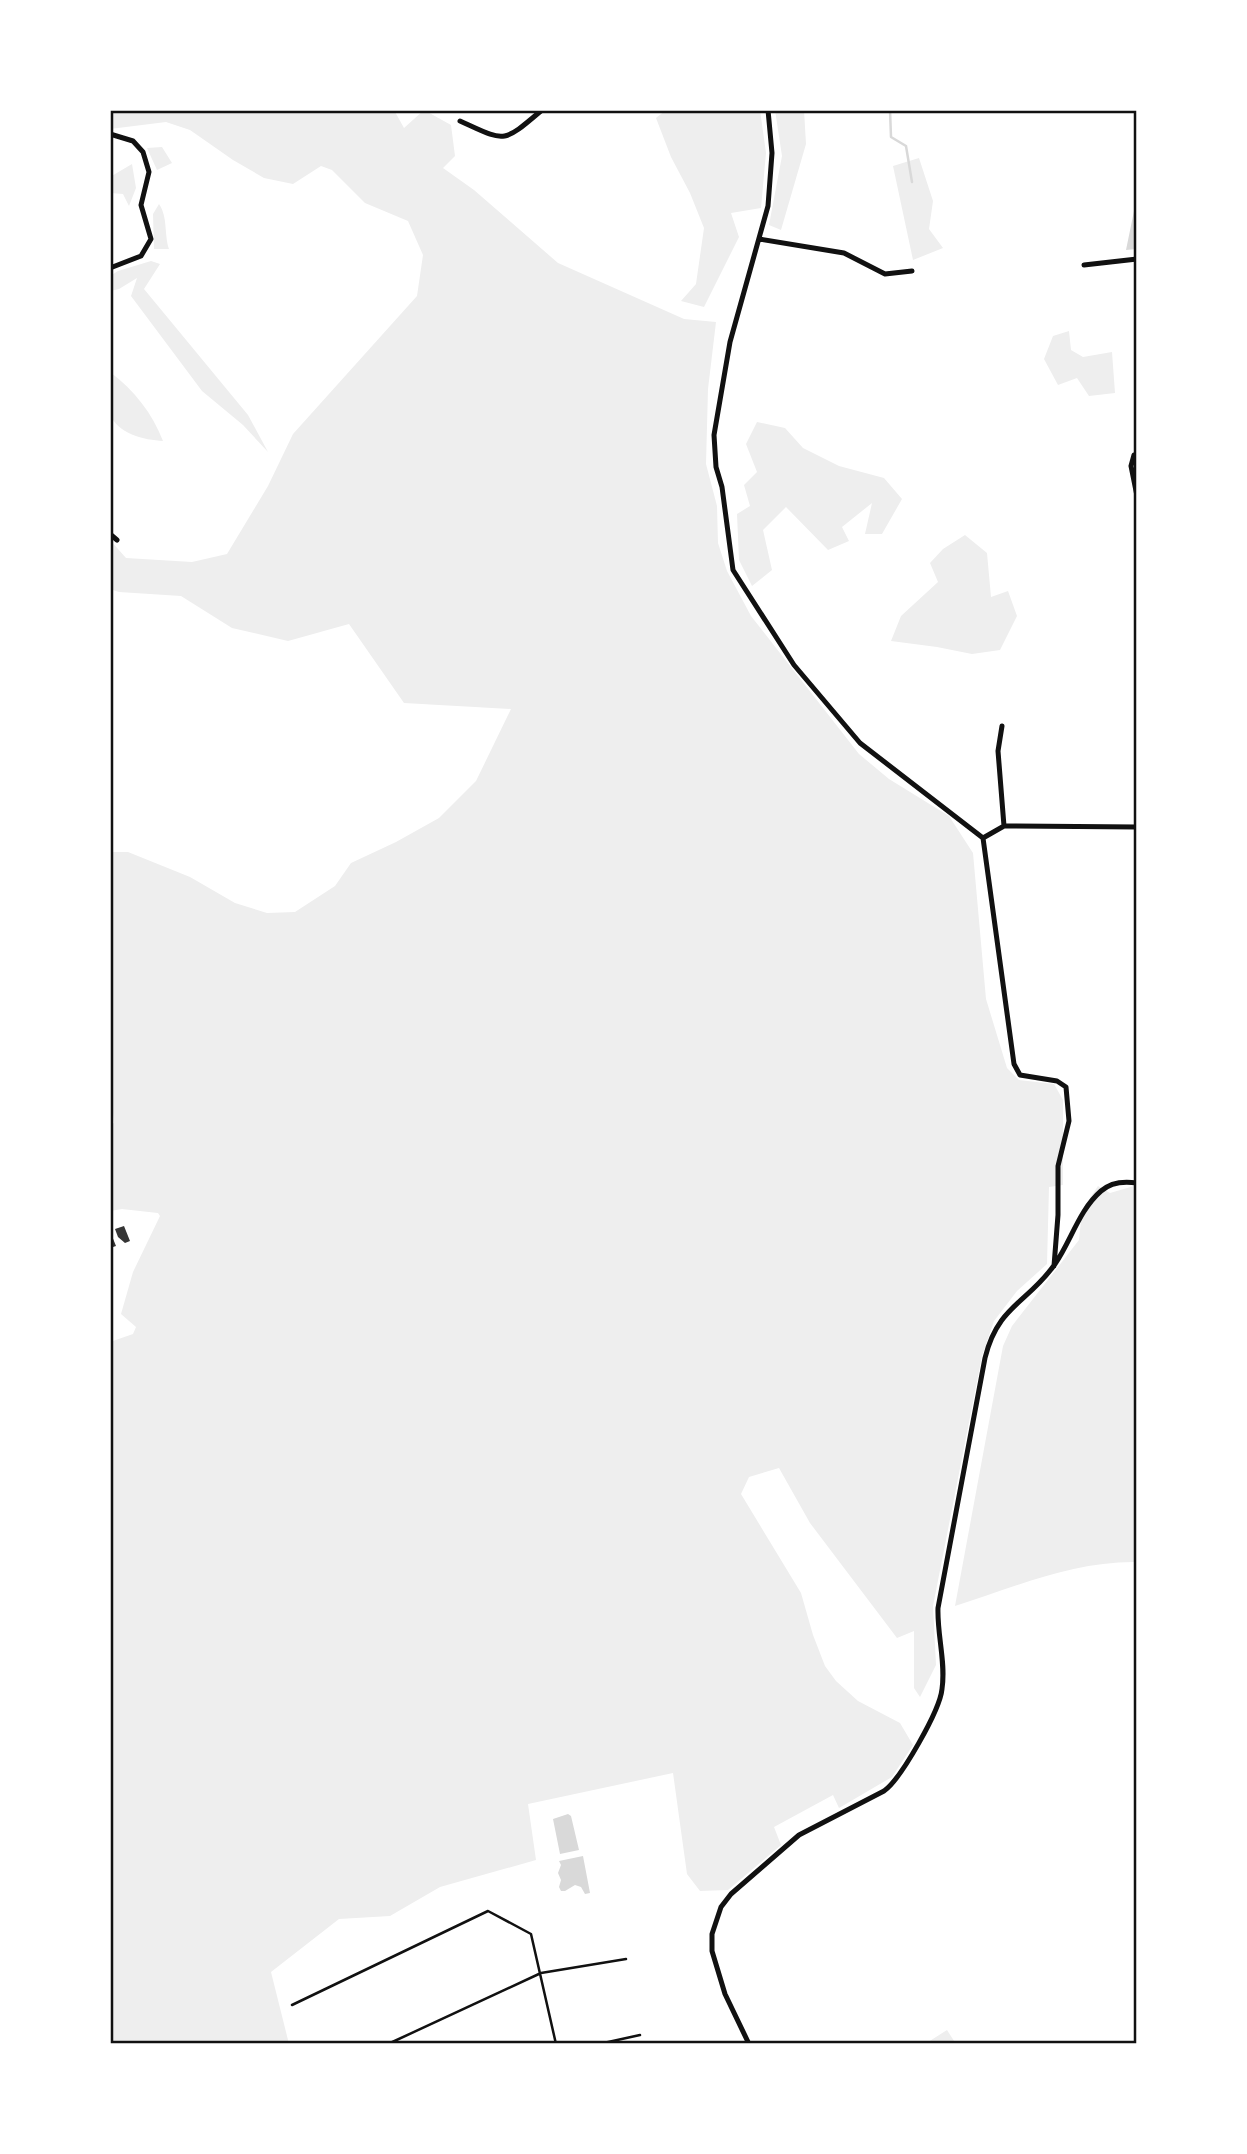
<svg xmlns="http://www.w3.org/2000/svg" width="1247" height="2154" viewBox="0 0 1247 2154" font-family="Manrope,sans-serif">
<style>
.green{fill:#eee}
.water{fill:#d9d9d9}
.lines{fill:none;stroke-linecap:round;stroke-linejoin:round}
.stream{stroke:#d9d9d9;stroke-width:2.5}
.building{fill:#353535}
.service{stroke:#111;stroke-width:2.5}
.minor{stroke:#111;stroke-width:5}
.neatline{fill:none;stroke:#111;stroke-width:2.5}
</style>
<rect width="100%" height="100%" fill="#fff"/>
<!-- green -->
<path class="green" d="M110,110H394L404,128L424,110L451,125L455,156L443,168L474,190L558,263L684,319L716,322L708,389L706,464L717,506L718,543L727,571L751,616L859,754L889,779L949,816L973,853L986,999L1007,1068L1019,1080L1054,1084L1063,1100V1185L1049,1187L1047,1264L1017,1291L994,1321L982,1356L933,1606L936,1665L920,1697L914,1688V1631L897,1638L810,1523L779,1468L749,1477L741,1494L801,1593L813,1635L825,1666L836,1681L858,1701L900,1723L913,1745L892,1777L839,1808L833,1795L774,1827L781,1845L728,1890L700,1891L687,1874L673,1773L528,1804L536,1860L440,1887L390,1916L339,1919L271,1972L289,2044H110V1342L133,1334L136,1327L121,1314L133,1272L160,1216L158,1213L122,1209L110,1211V1125L114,1123L110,1082V852H128L190,877L235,903L267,913L295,912L335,886L351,863L396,842L439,818L476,781L511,709L404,703L349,624L288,641L232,628L181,596L119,592L110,589V540L126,558L192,562L227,554L268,486L293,434L417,296L423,255L408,221L365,203L332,170L321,166L293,184L264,178L233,160L190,130L166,122L110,129Z
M666,110H760L766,153L761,208L731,213L739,237L704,307L681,301L696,284L704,228L690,193L671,157L656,118Z
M775,110H804L806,144L781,230L769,225L782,156Z
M162,147L172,163L157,170L147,148Z
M919,158L933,201L929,229L943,248L913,260L893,166Z
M132,164L136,188L129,206L123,194L110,193V177Z
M159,204C168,217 164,234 169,249H154L153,214Z
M151,261L160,264L144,289L248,415L268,452L243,425L202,391L131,296L137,278L119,289L110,291V276L118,271Z
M1069,331L1071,350L1083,357L1112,352L1115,393L1089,396L1077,378L1058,385L1044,359L1053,336Z
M110,372C135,391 152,413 163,441C145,440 116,434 110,413C107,401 110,384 110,372Z
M757,422L785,428L803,448L839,466L884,478L902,499L882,534H865L872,503L842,527L849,541L828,550L786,507L763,530L772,570L752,586L739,560L737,514L750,506L744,485L757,472L746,444Z
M965,535L987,553L991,597L1008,591L1017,616L1000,650L972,654L937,647L891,641L901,616L938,582L930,563L943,549Z
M1098,1186L1110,1193L1134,1186L1137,1187V1562C1073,1561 1015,1587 955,1606L1003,1346L1012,1326L1079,1240L1082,1210Z
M947,2030L956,2044H925Z"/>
<!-- water -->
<path class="water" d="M1134,211H1137V249L1126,250Z
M568,1814L571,1816L579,1850L560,1854L553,1819Z
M583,1856L590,1893L585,1894L581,1887L575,1885L565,1891H561L559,1887L561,1880L558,1873L561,1865L559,1861Z"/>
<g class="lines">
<!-- stream -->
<path class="stream" d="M890,110L891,137L906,146L912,182"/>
</g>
<!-- building -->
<path class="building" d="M124,1226L130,1241L125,1243L118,1237L115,1229Z
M110,1231L116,1246L110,1248Z"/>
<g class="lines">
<!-- service -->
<path class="service" d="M292,2005L488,1911L531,1934L556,2044
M388,2044L541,1973L626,1959
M599,2044L640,2035"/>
<!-- minor -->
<path class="minor" d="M768,110L772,153L768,206L730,342L714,435L716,467L722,487L733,570L794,665L860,743L983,838L1014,1064L1020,1075L1057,1081L1066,1087L1069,1121L1058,1166V1215L1054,1266
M460,121C506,142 502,144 542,110
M110,134L133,141L143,152L149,172L141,205L151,239L141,256L110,268
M759,239L844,253L885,274L912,271
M1084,265L1137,259
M1134,455L1131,466L1137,496
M110,534L117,540
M1002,726L998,751L1004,826
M983,838L1004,826L1137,827
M749,2044L725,1994L712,1951V1934L721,1907L731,1894L799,1835L884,1791C901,1779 940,1710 942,1689C946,1662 937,1635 938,1608L985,1358C998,1305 1028,1303 1055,1264C1071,1241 1079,1210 1101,1191C1111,1182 1124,1181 1137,1183"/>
</g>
<!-- border -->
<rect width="1247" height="2154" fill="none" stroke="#ffffff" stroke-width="224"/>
<rect x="112" y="112" width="1023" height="1930" class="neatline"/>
</svg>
